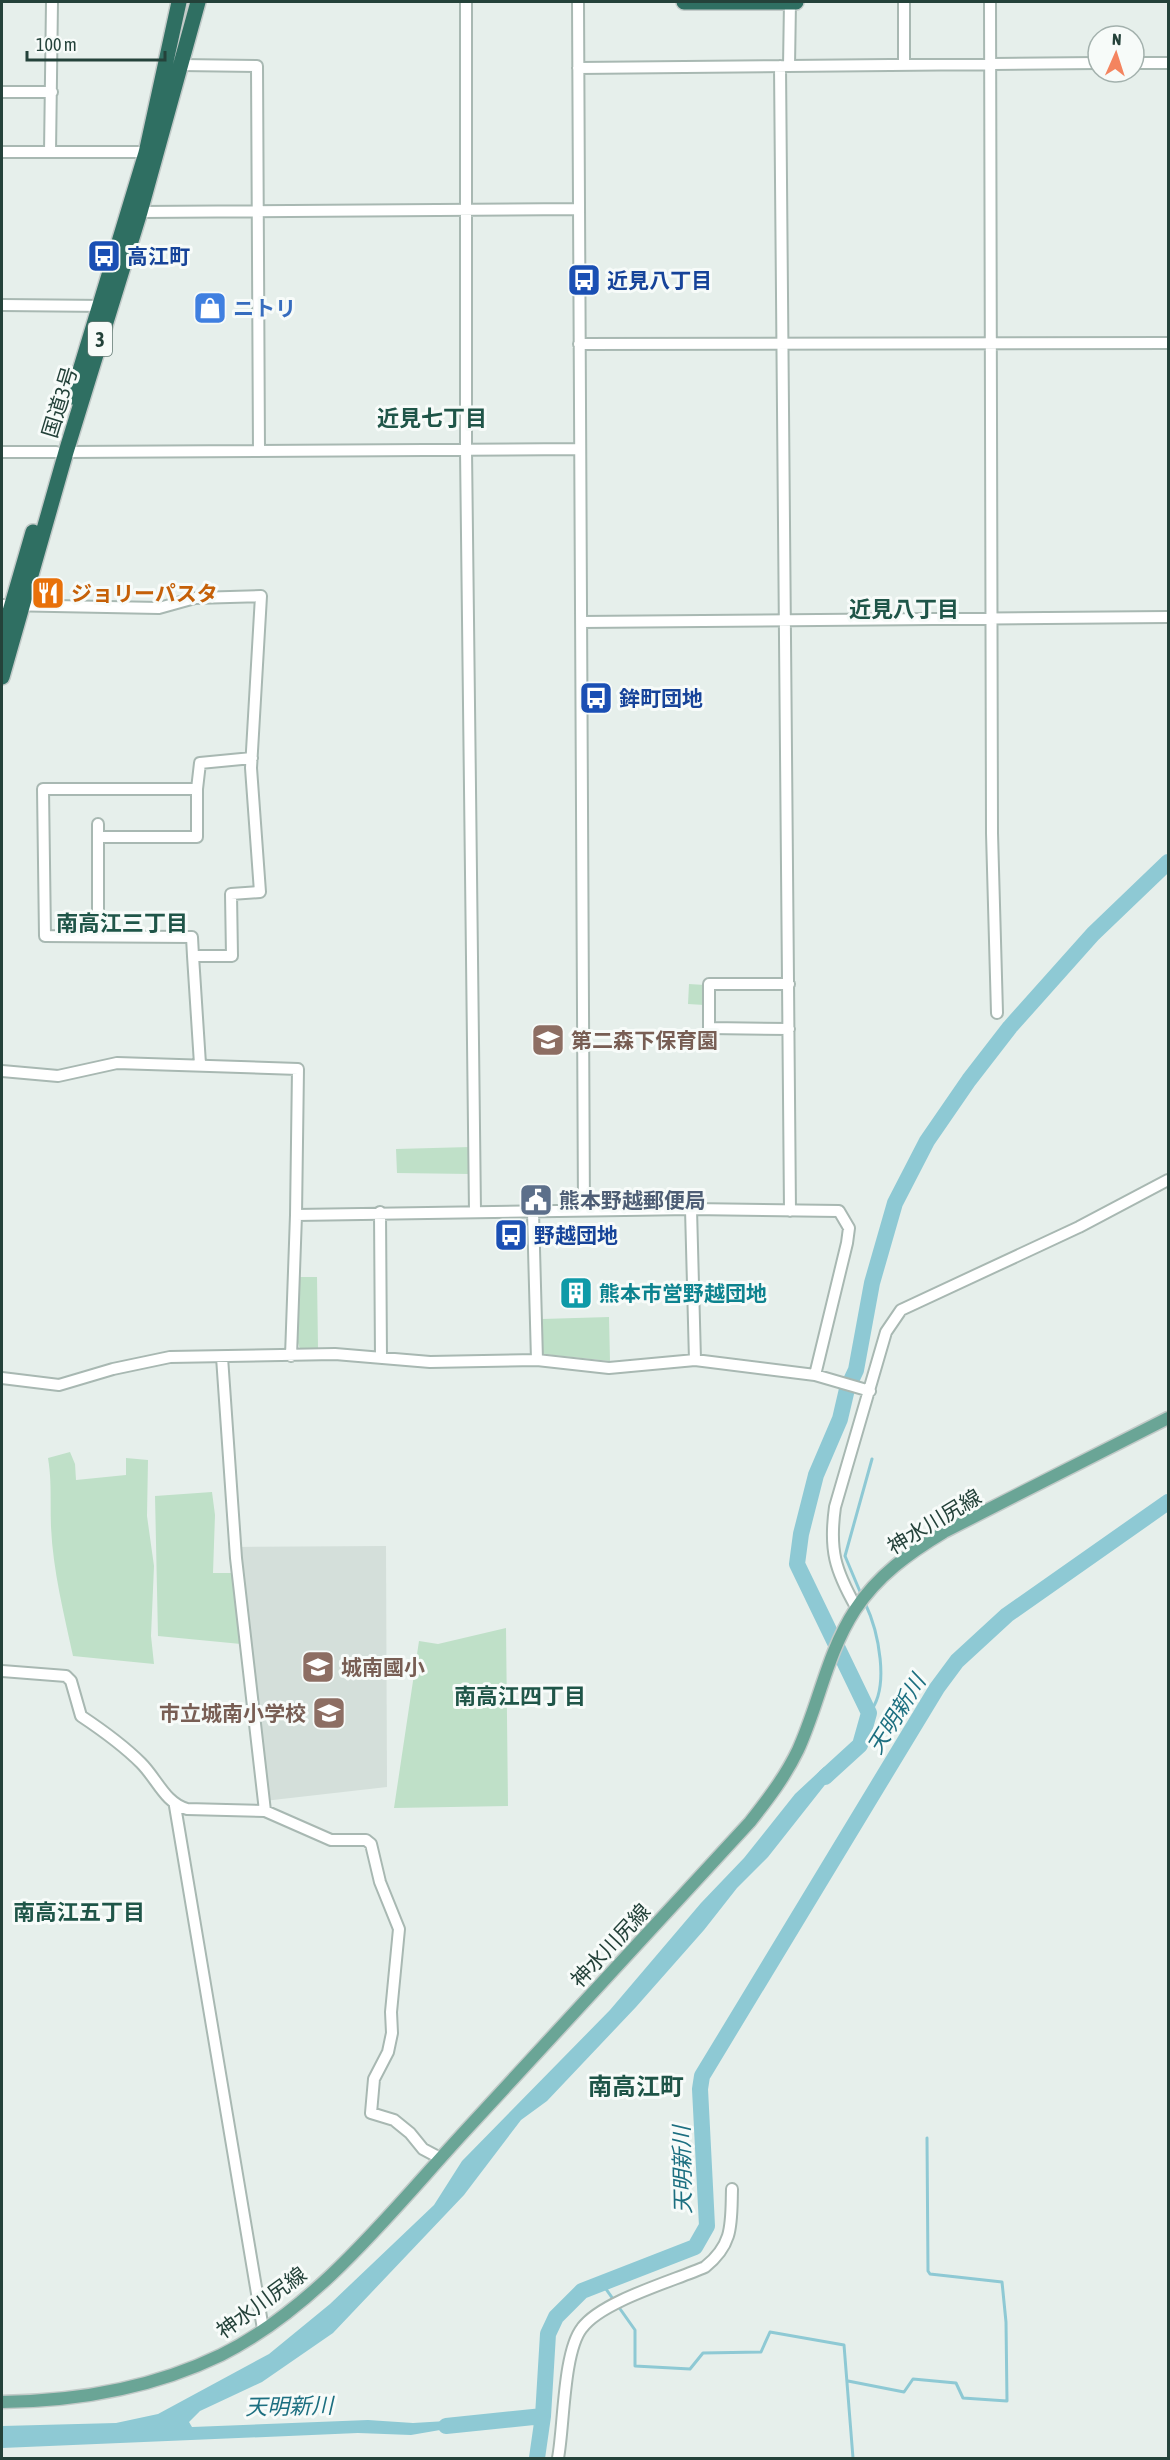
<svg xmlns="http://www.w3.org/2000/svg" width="1170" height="2460" viewBox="0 0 1170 2460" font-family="'Asap Condensed','Noto Sans JP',sans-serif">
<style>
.built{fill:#d4dfda}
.green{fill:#bfe0c8}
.water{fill:#8ec9d4}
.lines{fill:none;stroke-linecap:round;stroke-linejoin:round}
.stream{stroke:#8ec9d4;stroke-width:3}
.river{stroke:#8ec9d4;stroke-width:16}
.minor-casing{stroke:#a8b8b2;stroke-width:14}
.major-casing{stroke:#c2cac8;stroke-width:15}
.highway-casing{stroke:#c2cac8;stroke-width:18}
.minor{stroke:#fff;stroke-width:10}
.major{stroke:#6aa596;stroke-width:12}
.highway{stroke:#2f6f62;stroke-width:15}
.labels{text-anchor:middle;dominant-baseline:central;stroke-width:6;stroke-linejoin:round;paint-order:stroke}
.shield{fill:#f7fbf9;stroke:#637a73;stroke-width:1.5}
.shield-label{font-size:20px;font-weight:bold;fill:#24423a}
.transit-label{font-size:21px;font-weight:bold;fill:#164399;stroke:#f7fbf9;text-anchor:start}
.shop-label{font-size:21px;font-weight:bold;fill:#366cbe;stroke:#f7fbf9;text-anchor:start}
.street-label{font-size:21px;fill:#24423a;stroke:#f7fbf9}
.food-label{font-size:21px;font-weight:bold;fill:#c56008;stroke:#f7fbf9;text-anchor:start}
.education-label{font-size:21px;font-weight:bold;fill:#785e54;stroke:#f7fbf9;text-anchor:start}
.service-label{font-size:21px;font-weight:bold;fill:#4e5e75;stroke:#f7fbf9;text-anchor:start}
.culture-label{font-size:21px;font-weight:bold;fill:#0d838f;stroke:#f7fbf9;text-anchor:start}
.neighbourhood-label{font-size:22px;font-weight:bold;fill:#1f5548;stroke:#f7fbf9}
.water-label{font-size:22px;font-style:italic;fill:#1c6f80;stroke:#f7fbf9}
.quarter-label{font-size:24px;font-weight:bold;fill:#1f5548;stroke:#f7fbf9}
</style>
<rect width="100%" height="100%" fill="#e6efeb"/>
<!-- built -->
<path class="built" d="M386,1546L387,1787L264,1801L235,1547Z"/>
<!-- green -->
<path class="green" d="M689,984L705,985L704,1005L688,1004Z
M470,1147V1174L397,1173L396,1149Z
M298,1277H317L318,1348L300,1349L297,1340Z
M609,1317L610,1361L543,1354L542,1319Z
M70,1452L75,1464L76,1480L126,1475V1458L148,1460L147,1516L154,1566L151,1636L154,1664L73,1656C64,1614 53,1571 51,1527C50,1503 52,1482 48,1458Z
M212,1492L215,1515L213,1573H232L241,1644L158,1636L155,1496Z
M506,1628L508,1806L394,1808L419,1641L438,1644Z"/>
<!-- water -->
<path class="water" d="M843,1762L768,1857L737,1888L704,1930L636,2007L547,2101L521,2120L464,2195L333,2333L262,2382L200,2411L189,2422L192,2427L368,2420L413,2423L516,2417L411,2435L358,2433L2,2448V2426L116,2423L158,2414L269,2354L330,2304L434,2205L462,2161L610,2010L701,1903L744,1858L795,1794L824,1767Z"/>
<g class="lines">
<!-- stream -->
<path class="stream" d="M861,1594L845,1556L872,1459
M865,1603C878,1630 891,1688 869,1713
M601,2282L635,2330V2366L690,2369L703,2353L761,2352L770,2332L844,2345L853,2458
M848,2381L904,2392L913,2379L956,2383L963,2398L1007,2401L1006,2322L1002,2282L930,2274L928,2271L927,2138"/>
<!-- river -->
<path class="river" d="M825,1777L860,1745L869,1713L797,1564L801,1534L816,1475L840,1419L847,1389L856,1370L872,1283L895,1203L927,1141L969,1080L1010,1027L1093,934L1168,862
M446,2426L543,2416
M537,2458L543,2416L548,2334L556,2317L582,2291L695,2247L707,2226L700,2089L702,2076L937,1688L957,1661L1007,1615L1168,1502"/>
<defs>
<path id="minor" d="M466,2V450L475,1212
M578,2L584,1211
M904,2V65
M990,2L992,833L997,1013
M1134,63H1168
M181,65L257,66L259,451
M780,66L790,1211
M789,66L790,2
M578,68L1098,63
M2,92H52
M2,152H151
M50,152L52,2
M140,212L579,209
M2,305L106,306
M579,344L1168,343
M2,452H56
M66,452L580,449
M2,605L159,608L195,598L261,596L251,768L260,892L231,894L232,956H193L200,1064
M581,622L1168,617
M98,824V926
M98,837H197V789
M193,956L192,937L45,936L43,789H197L200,763L252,758
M789,984H709V1028L789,1029
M2,1071L58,1076L117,1063L298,1069L296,1215
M691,1209L695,1360
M380,1212L381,1358
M533,1212L537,1360
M291,1356L296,1215L691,1209L839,1211L849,1228L847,1243L815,1375
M222,1357L236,1558L265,1811
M2,1378L59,1385L113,1369L170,1357L335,1354L430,1362L537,1360L609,1368L695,1360L815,1375L870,1391
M856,1607C835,1570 829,1550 835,1507L886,1332L901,1310L1079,1227L1168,1180
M2,1671L66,1676L71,1681L81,1716C102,1730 123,1745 141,1763C157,1779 165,1803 187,1809L265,1811L331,1840H366L371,1844L380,1882L399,1929L391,2012L392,2033L388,2052L374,2079L371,2113L394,2120L410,2133L423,2149L440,2158
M175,1806L263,2329
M558,2458C564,2427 563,2352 582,2328C602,2301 673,2281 705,2267C734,2244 731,2223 732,2189"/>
<path id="major" d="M2,2402C78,2401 151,2389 221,2355C318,2307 394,2208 466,2130C561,2027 655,1924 750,1822C768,1799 785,1777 798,1750C819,1704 827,1653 855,1610C877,1576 909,1553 944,1532L1168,1418"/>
<path id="highway" d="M684,2H796
M72,397L146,153L179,2
M2,639L33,532
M2,677L66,452L140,212L198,2"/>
</defs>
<!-- minor casing -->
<use href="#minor" class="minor-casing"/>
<!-- major casing -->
<use href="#major" class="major-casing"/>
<!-- highway casing -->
<use href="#highway" class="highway-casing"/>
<!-- minor -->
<use href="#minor" class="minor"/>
<!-- major -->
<use href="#major" class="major"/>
<!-- highway -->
<use href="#highway" class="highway"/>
</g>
<!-- icons -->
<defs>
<symbol id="bus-square" viewBox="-11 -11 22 22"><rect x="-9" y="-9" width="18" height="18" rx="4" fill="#1a4fb4" stroke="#f7fbf9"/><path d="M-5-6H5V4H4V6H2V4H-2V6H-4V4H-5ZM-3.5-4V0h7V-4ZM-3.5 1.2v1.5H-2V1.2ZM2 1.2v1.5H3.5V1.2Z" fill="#fff"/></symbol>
<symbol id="shop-square" viewBox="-11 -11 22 22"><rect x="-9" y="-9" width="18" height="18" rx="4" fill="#3f7fe0" stroke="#f7fbf9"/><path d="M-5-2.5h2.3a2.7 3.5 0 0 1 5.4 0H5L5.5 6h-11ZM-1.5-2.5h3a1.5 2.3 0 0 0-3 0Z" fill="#fff"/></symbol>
<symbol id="restaurant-square" viewBox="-11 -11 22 22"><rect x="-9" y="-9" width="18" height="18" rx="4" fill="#e8710a" stroke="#f7fbf9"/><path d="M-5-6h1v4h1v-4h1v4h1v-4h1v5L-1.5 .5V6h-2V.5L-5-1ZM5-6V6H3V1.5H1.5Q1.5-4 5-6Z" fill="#fff"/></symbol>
<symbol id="school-square" viewBox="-11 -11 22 22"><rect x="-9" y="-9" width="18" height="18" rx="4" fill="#8d6e63" stroke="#f7fbf9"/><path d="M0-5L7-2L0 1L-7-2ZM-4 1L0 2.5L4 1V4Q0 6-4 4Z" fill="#fff"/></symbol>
<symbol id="civic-square" viewBox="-11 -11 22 22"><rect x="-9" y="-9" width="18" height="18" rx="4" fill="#5c6f8a" stroke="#f7fbf9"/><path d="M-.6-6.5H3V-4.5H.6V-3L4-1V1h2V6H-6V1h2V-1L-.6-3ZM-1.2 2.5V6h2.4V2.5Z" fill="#fff"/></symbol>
<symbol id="building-square" viewBox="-11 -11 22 22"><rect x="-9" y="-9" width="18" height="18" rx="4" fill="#0f9aa8" stroke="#f7fbf9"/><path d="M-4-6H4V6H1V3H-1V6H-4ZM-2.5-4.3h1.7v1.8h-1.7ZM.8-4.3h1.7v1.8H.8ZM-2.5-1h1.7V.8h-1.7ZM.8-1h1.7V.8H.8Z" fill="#fff"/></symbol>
</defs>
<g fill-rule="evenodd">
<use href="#bus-square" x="85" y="237" width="38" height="38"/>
<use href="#bus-square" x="565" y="261" width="38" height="38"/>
<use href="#shop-square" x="191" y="289" width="38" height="38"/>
<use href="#restaurant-square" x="29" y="574" width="38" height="38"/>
<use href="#bus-square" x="577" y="679" width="38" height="38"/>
<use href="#school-square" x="529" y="1021" width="38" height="38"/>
<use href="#civic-square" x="517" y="1181" width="38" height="38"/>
<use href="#bus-square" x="492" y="1216" width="38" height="38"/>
<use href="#building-square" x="557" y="1274" width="38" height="38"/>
<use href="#school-square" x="299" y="1648" width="38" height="38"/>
<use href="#school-square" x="310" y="1694" width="38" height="38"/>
</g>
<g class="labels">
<!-- shield labels -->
<rect class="shield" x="88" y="322" width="24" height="34" rx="4.5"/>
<g class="shield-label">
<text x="100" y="339">3</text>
</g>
<!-- transit labels -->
<g class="transit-label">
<text x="127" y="256">高江町</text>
<text x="607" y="280">近見八丁目</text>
<text x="619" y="698">鉾町団地</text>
<text x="534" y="1235">野越団地</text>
</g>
<!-- shop labels -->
<g class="shop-label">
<text x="233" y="308">ニトリ</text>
</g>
<!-- street labels -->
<g class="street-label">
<text transform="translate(59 402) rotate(-73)">国道3号</text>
<text transform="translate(934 1521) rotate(-31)">神水川尻線</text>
<text transform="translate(610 1945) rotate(-47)">神水川尻線</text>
<text transform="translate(261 2302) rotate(-36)">神水川尻線</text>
</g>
<!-- food labels -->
<g class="food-label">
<text x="71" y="593">ジョリーパスタ</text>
</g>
<!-- education labels -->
<g class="education-label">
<text x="571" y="1040">第二森下保育園</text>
<text x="341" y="1667">城南國小</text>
<text x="306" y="1713" text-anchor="end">市立城南小学校</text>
</g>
<!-- service labels -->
<g class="service-label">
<text x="559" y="1200">熊本野越郵便局</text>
</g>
<!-- culture labels -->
<g class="culture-label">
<text x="599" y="1293">熊本市営野越団地</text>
</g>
<!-- neighbourhood labels -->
<g class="neighbourhood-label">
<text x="432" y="418">近見七丁目</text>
<text x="904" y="609">近見八丁目</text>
<text x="122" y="923">南高江三丁目</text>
<text x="520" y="1696">南高江四丁目</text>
<text x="79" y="1912">南高江五丁目</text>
</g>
<!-- water labels -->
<g class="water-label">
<text transform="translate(896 1714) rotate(-58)">天明新川</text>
<text transform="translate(682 2170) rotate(-91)">天明新川</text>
<text transform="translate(289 2406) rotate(-1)">天明新川</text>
</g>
<!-- quarter labels -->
<g class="quarter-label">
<text x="636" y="2086">南高江町</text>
</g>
</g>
<!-- border -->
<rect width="1170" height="2460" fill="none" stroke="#24423a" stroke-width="6"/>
<!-- north arrow -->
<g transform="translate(1116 54) rotate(3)"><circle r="28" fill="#f7fbf9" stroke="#a3b1ad" stroke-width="1.5"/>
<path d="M0-4.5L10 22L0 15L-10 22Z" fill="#f4845f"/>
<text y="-9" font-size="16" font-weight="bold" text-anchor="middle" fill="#24423a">N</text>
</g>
<!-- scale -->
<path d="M27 51v9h138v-9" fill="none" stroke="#24423a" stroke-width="3"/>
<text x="36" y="51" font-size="18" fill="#24423a" stroke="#f7fbf9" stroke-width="4.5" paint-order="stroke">100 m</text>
</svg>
